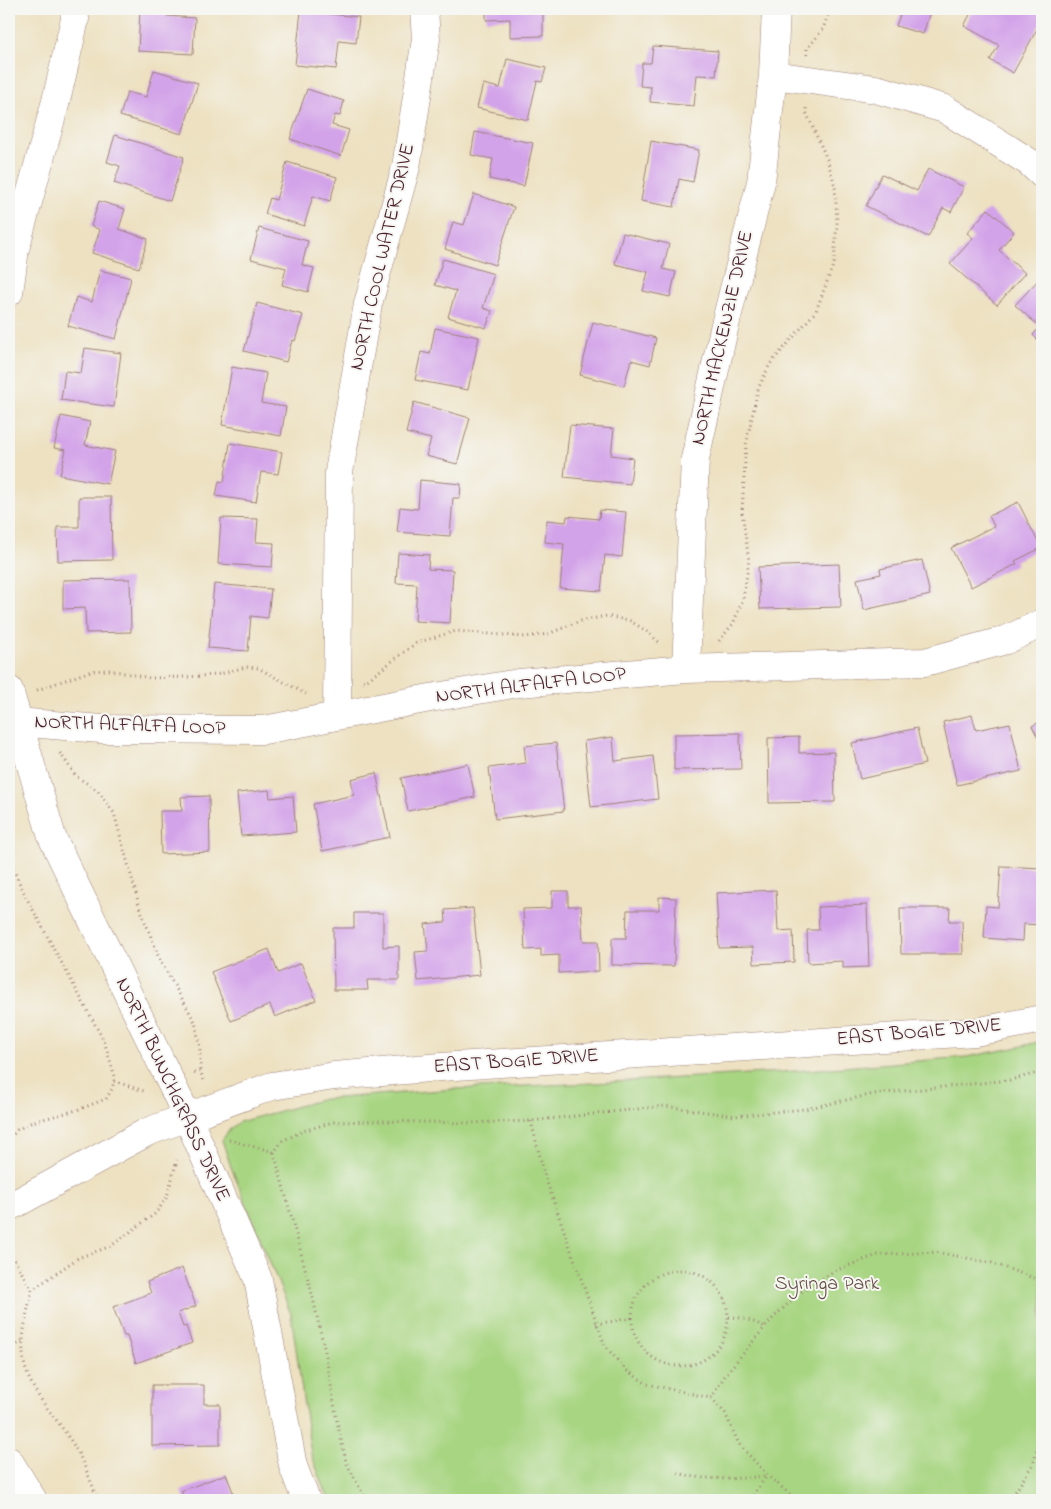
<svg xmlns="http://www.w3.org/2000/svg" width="1051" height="1509" viewBox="0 0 1051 1509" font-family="'Indie Flower',sans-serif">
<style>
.green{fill:#a8d582;stroke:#797a56}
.building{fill:#d3a3e9}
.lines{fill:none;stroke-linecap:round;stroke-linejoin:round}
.minor-casing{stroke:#9c8076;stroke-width:29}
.tertiary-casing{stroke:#9c8076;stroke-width:29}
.path{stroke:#9c8076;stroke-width:3;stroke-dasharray:1 4;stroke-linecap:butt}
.minor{stroke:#fff;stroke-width:28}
.tertiary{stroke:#fff;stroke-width:28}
.labels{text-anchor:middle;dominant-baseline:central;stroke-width:4;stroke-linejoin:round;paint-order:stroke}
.street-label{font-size:20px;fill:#4a1f2b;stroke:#f6f6f2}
.park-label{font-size:20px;fill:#624c41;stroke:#f6f6f2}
</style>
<rect width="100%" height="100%" fill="#f6f6f2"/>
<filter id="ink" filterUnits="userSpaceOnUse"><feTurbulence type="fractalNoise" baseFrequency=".02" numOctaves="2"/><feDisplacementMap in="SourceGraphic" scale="10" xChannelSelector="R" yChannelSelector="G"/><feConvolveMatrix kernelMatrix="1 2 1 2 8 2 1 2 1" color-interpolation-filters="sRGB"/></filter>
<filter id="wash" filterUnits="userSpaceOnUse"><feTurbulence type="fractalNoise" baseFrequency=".0096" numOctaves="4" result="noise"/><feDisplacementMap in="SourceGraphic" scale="20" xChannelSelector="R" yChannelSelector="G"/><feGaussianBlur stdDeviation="1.12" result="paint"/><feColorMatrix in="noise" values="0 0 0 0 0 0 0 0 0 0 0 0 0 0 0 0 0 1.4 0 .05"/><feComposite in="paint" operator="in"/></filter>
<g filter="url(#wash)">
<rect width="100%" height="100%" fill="#ede1c1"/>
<!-- green -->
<path class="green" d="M1042,1041V1500H329L311,1454L291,1314L231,1167L222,1140L231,1128L239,1122L324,1099L455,1089L594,1083L782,1072L966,1057L1014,1048Z"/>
<g id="blocks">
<!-- building -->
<path class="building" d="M140,9H167V16L195,18L193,54L138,51Z
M486,9H543V36L510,37V19L486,20Z
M660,9H699V10L660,13Z
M902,9H931L923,34L896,26Z
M973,9H1034L1042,13V20L1013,73L990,60L999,45L964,26Z
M301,11L359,17L356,43L339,41L336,69L295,65Z
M653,46L718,51L716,76L697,75L694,106L650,102L651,87L640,86L642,63H651Z
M507,59L546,68L542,82L537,81L528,120L477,108L483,84L500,88Z
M154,70L198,83L182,134L120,116L127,92L146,97Z
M307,89L344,101L340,116L335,115L332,125L349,130L341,156L290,139Z
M475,132L533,143L524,186L489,179L493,159L471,155Z
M115,135L184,157L170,201L114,183L120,166L107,162Z
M651,141L699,150L693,182L679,179L674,207L641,201Z
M287,162L337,177L330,201L313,196L304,226L265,214L270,198L276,200Z
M928,169L964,187L951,212L943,208L928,237L866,206L882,174L917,191Z
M474,194L514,207L495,265L445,249L453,222L464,225Z
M99,201L125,209L119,229L148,239L139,268L92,253L100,230L91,226Z
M988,209L1014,232L999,250L1025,273L997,305L950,264L973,238L967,233Z
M259,228L308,241L302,265L314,268L308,292L282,285L286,268L251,259Z
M623,233L669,244L663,269L676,272L670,297L643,291L648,272L615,264Z
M443,259L494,274L483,308L492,311L486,328L448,317L456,291L435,285Z
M100,270L131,278L116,339L68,326L76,297L92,302Z
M1040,278L1042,281V344L1033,335L1040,327L1015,305Z
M257,303L303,315L295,341L292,340L286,362L244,351Z
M593,322L656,338L650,365L631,360L624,386L580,375Z
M435,328L479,337L468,390L415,380L421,352L430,354Z
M85,348L121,353L114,407L61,400L65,371L81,373Z
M232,367L266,373L261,403L286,407L281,436L222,425Z
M414,402L470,418L457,464L426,456L431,439L406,433Z
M61,416L90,422L85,445L115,451L108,484L60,475L66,450L54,448Z
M570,425L614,429L611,455L633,458L630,484L564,477Z
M230,443L282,452L278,474L261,472L256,502L216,496L219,481L224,482Z
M420,480L461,484L460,498H453L450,536L397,532L400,507L418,509Z
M79,497H111L112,560L58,561L57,527H79Z
M1018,502L1041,548L1015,561L1017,564L971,587L951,548L994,526L989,516Z
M600,510L626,512L622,557L605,555L601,591L560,588L564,544L545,542L547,520L566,522L567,516L599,519Z
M221,518L258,519L256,542L274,543L272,567L218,564Z
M398,553L429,555L428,569L453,570L450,623L415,621L417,584L396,583Z
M922,560L930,595L864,610L857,579L881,574L880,569Z
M839,564L841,607L760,609L758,567Z
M130,579L131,632L86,633L85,608L63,609V580Z
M214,584L271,589L268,618L251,616L248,651L208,648Z
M972,715L976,730L1010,723L1021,771L957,785L943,722Z
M1042,721V745L1032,726Z
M917,728L925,764L860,779L852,743Z
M740,733L741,769L674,770V734Z
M613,737L615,761L653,756L658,799L591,807L584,741Z
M799,737V753L834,752L835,802L769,803L768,738Z
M556,743L564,811L495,819L489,768L526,763L524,746Z
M468,764L475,797L408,811L401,778Z
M376,773L390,837L322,851L313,804L354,795L351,779Z
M269,790L270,798L293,796L296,832L241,836L237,793Z
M209,796L210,852L161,854L160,811H182L181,797Z
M1001,866L1042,868V925L1024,924L1023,941L984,938L986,906L998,907Z
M776,890L778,931L793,930L794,962L754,964L753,947L719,948L716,893Z
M552,891H568V906H581L583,941H598L599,971L559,973V955L541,956V949L525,950L523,909L552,908Z
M659,897L676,898L674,966L612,965V938H626L627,910H659Z
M867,905L869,967L843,968V961L808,963L807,930H819L818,907Z
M473,908L480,975L418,981L415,952L428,951L425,924L446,922L445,910Z
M900,908H950L949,921H962L963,954H901Z
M354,913H383V947L399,946V980H367L368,990H334L333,928H354Z
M269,949L278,973L301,963L316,1000L275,1017L270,1005L231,1021L211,972Z
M182,1268L196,1306L178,1313L183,1327L186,1326L192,1343L136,1363L127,1336H124L113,1307L151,1293L147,1282Z
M152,1385H204V1404H220V1445L152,1446Z
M226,1474L236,1500H185L181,1491Z"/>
</g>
</g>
<g filter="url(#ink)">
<use href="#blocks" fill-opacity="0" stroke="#9c8076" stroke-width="1"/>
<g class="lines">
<defs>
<path id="minor" d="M773,75L876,89L945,109L1029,162L1042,174
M9,292L15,249L56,101L75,19L74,9
M686,669L695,459L724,329L761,182L773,75L776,9
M9,690L52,837L187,1116L258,1279L293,1466L306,1500
M337,715L339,472L368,304L406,167L426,39L424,9
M17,722L101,729L264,730L430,698L519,683L686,669L925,662L1006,640L1042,623"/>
<path id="tertiary" d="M9,1206L15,1204L147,1132L272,1086L334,1076L441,1067L975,1032L1042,1019
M9,1461L33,1500"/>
</defs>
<!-- minor casing -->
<use href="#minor" class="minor-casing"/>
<!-- tertiary casing -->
<use href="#tertiary" class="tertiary-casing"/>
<!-- path -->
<path class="path" d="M807,55V49L823,29L830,9
M719,641L733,624L743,599L749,561L742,512L746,445L758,389L770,364L816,311L834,263L837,222L835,186L827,159L806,112V106
M363,681H366L416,643L456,631L525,637L548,634L580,621L607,616L630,621L645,630L660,643
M37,690L91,671L109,670L150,678L184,677L216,675L246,667L258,668L306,694
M60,753L76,776L98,791L114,813L140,908L159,958L195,1022L200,1048V1071
M9,860L26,897L104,1041L115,1077L112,1089L106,1099L77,1110L32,1122L17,1130L9,1139
M194,1073L200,1071L205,1083
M114,1081L147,1092
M531,1121L545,1177L605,1346L626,1370L647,1384L711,1398L725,1413L739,1444L767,1475L797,1500
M229,1140L274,1152
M9,1251L32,1290
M632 1318a48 48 0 1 1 96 0a48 48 0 1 1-96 0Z
M729,1317C742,1317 753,1321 765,1327
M596,1324L631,1318
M9,1350L22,1341
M711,1398L726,1374L770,1321L798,1294L834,1271L877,1255L936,1252L992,1263L1042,1281
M678,1473C704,1481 739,1479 766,1476
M98,1500C90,1480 83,1459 71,1441C55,1415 30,1393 24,1362C20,1338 27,1314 32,1290L78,1258L111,1246L156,1213L167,1197L177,1160
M366,1500L346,1462L337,1421L326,1356L312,1294L274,1152L282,1141L303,1131L333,1122L380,1121L467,1123L531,1121L665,1106L735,1116L805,1109L874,1094L1010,1080L1042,1072
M752,1500L754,1493L767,1476
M1010,1500L1033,1464L1042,1433"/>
<!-- minor -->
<use href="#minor" class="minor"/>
<!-- tertiary -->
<use href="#tertiary" class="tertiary"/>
</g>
</g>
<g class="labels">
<!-- street labels -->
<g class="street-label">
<text transform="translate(383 257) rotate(-77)">NORTH COOL WATER DRIVE</text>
<text transform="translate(723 338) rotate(-77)">NORTH MACKENZIE DRIVE</text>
<text transform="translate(531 686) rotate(-7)">NORTH ALFALFA LOOP</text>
<text transform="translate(130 726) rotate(2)">NORTH ALFALFA LOOP</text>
<text transform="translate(919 1033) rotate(-5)">EAST BOGIE DRIVE</text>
<text transform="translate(516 1062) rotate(-4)">EAST BOGIE DRIVE</text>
<text transform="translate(172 1090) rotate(65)">NORTH BUNCHGRASS DRIVE</text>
</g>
<!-- park labels -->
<g class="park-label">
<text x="827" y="1284">Syringa Park</text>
</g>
</g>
<!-- margin -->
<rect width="1051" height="1509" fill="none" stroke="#f6f6f2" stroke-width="30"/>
</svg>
